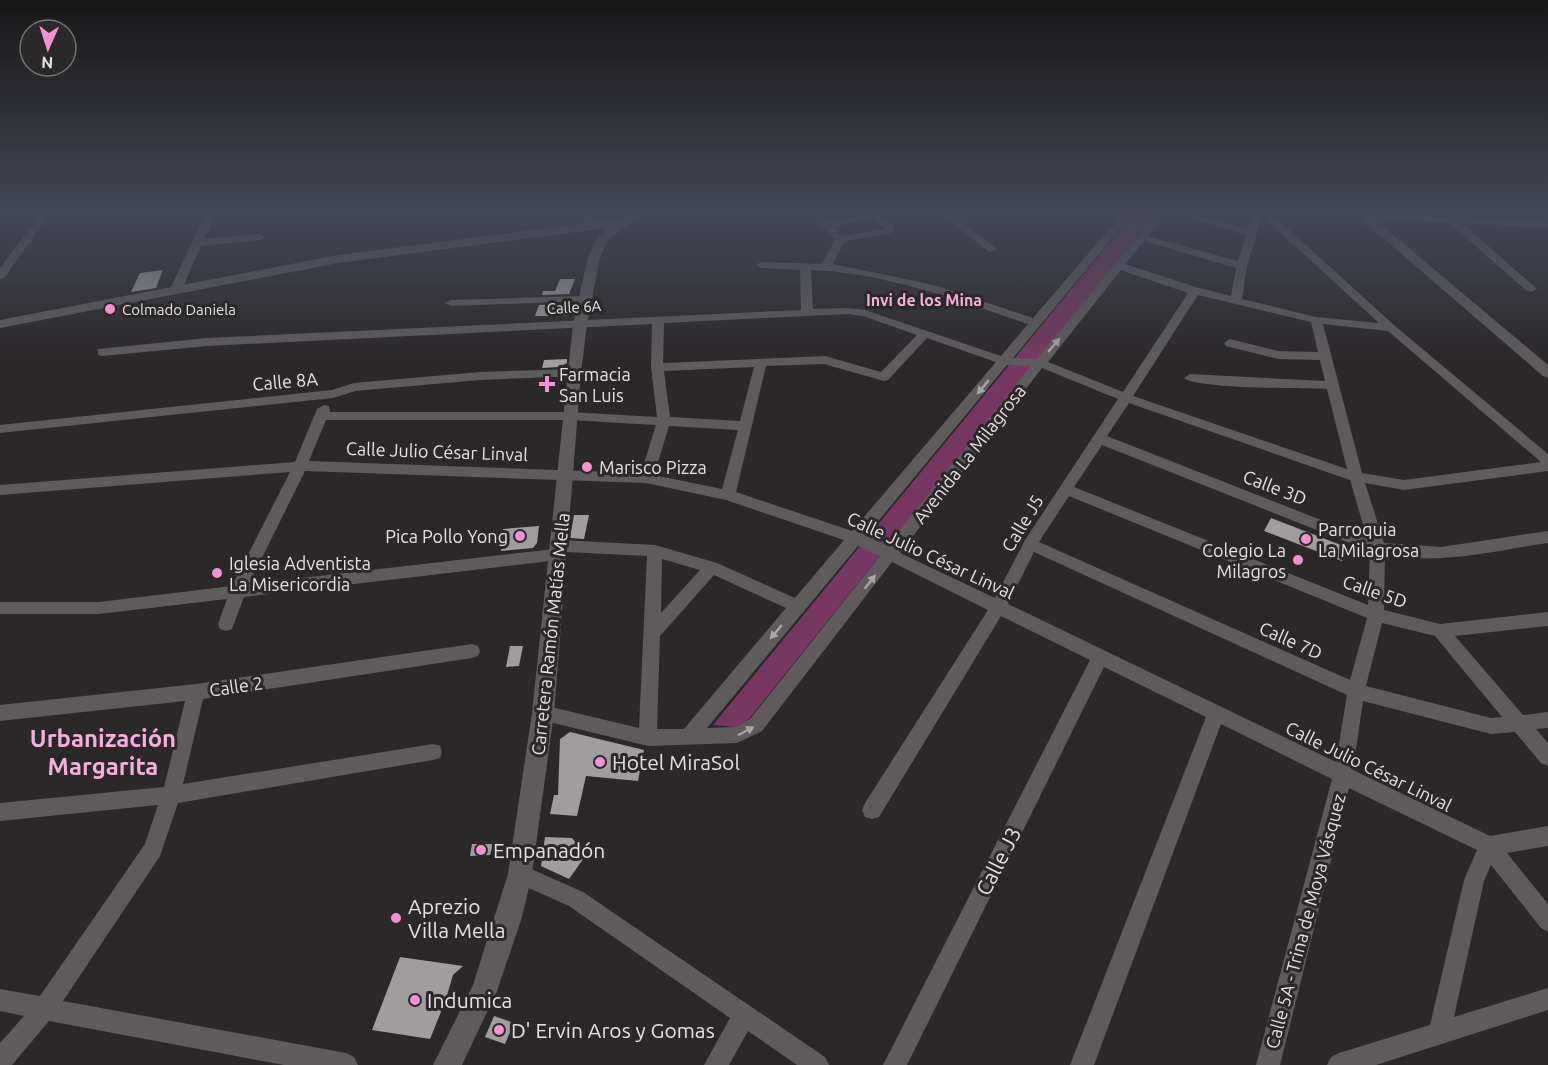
<svg xmlns="http://www.w3.org/2000/svg" width="1548" height="1065" viewBox="0 0 1548 1065" font-family="Ubuntu,sans-serif">
<style>
.green{fill:#763862}
.building{fill:#a09d9f}
.lines{fill:none;stroke-linecap:round;stroke-linejoin:round}
.street{fill:#5e5b5d;fill-rule:evenodd}
.secondary{fill:#5e5b5d;fill-rule:evenodd}
.oneway{fill:#a8a5a7}
.poi-dot{fill:#f491d3;stroke:#2b282a;stroke-width:2}
.labels{text-anchor:middle;dominant-baseline:central;stroke-width:6;stroke-linejoin:round;paint-order:stroke}
.far-street-label{font-size:15px;fill:#e4e2e3;stroke:#2b282a}
.far-poi-label{font-size:15px;fill:#e4e2e3;stroke:#2b282a;text-anchor:start}
.far-neighbourhood-label{font-size:16px;font-weight:bold;fill:#f5afdc;stroke:#2b282a}
.poi-label{font-size:18px;fill:#e4e2e3;stroke:#2b282a;text-anchor:start}
.street-label{font-size:18px;fill:#e4e2e3;stroke:#2b282a}
.near-poi-label{font-size:21px;fill:#e4e2e3;stroke:#2b282a;text-anchor:start}
.near-street-label{font-size:21px;fill:#e4e2e3;stroke:#2b282a}
.near-neighbourhood-label{font-size:24px;font-weight:bold;fill:#f5afdc;stroke:#2b282a}
</style>
<rect width="100%" height="100%" fill="#2b282a"/>
<!-- green -->
<path class="green" d="M1134,213H1155L749,719L735,727L713,725Z"/>
<!-- building -->
<path class="building" d="M163,270L156,288L131,292L140,273Z
M560,279H575L569,294L542,295L543,291H555Z
M572,304L568,316H535L539,305Z
M567,359V363L559,367L542,368L544,360Z
M574,515H589L584,539L570,538Z
M1271,518L1346,547L1342,561L1264,531Z
M539,526L537,543L533,548L501,551L503,529Z
M510,646H523L519,666L506,667Z
M570,732L644,750L638,781L586,776L577,816L550,814L554,795H558L560,739Z
M545,837L572,838L586,855L569,879L541,866Z
M472,844H493L490,855L470,856Z
M400,957L463,966L453,975L445,1002L430,1039L372,1030Z
M494,1016L514,1023L505,1044L485,1037Z"/>
<g class="lines">
<!-- street -->
<path class="street" d="M41,213H51L4,278L0,279V268Z
M206,213H216L204,239L260,234L265,237L260,240L201,246L182,289L180,291H172L170,289Z
M581,213H591L596,228L595,230H587Z
M810,213H820L828,221L880,213L895,228L892,233L845,241L833,264L934,285L1033,318L1123,213H1133L1013,358L1037,359L1156,213H1166L1148,236L1238,261L1246,235L1176,213H1192L1248,229L1253,213H1271L1395,326L1548,454V471L1404,490L1365,483L1384,543L1441,547L1548,531V543C1494,551 1440,565 1385,555L1384,610L1440,624L1548,612V626L1455,636L1523,715L1548,712V728L1536,729L1548,743V766L1541,763L1515,732L1491,734L1363,701L1353,770L1490,836L1548,826V846L1507,853L1548,904V932L1541,928L1491,865L1484,881L1454,1017L1548,988V1010L1376,1065H1327L1331,1057L1339,1053L1430,1025L1464,880L1477,850L1349,788L1280,1065H1256L1332,779L1221,724L1094,1065H1070L1206,717L1104,667L907,1065H883L1090,660L1001,616L879,817L872,819L865,817L862,810L865,803L988,610L892,562L762,731L737,743L648,746L537,719L534,713L537,707L543,705L639,728L647,556L566,552L564,558L559,560L244,597L232,629L226,631L220,629L218,624L227,599L99,614H0V602H99L232,586L290,472L0,495V485L295,462L317,409L324,405L329,406L330,412H569L657,417L651,367L652,324L207,346L102,356L98,355V349L207,338L801,310L800,270L761,268L756,265L761,262L822,264L835,240ZM1262,216L1379,323L1316,317L1242,299L1247,266ZM874,218L885,229L842,236L833,227ZM1144,241L1236,268L1231,296L1199,288L1125,264ZM811,270C886,273 957,300 1028,324L1001,356L865,310L848,308L813,309ZM1121,270L1188,293L1123,392L1048,362ZM1198,295L1311,322L1318,352L1278,351L1230,339L1224,343L1226,346L1278,359L1320,360L1325,381L1190,374L1184,378C1195,389 1305,388 1327,389L1347,469L1133,396ZM848,314L863,316L917,335L881,372L825,356L663,363L664,323ZM1323,324L1388,331L1541,462L1404,480L1362,473ZM927,338L996,362L852,531L736,492L766,366L824,364L884,381L888,380ZM1007,365L1031,366L887,546L866,536ZM754,367L740,421L670,417L664,371ZM1042,368L1118,399L1025,540L995,598L900,553ZM1129,403L1350,480L1367,538L1107,436ZM326,420H569L656,425L641,473L309,461ZM669,426L738,430L722,489L654,475ZM1102,445L1370,551L1368,605L1074,487ZM305,471L646,483L726,500L844,540L795,598L717,563L655,545L560,540L555,542L554,549L249,584ZM1069,496L1367,618L1350,680L1039,542ZM858,546L880,556L750,719L735,727L707,728ZM1034,552L1347,695L1336,762L1008,604ZM662,559L700,570L661,613ZM714,575L786,608L684,729H657L660,636ZM1382,623L1435,636L1502,717L1491,718L1366,686Z
M940,213H951L998,250L989,252Z
M1358,213L1548,222V228L1462,223L1537,289L1531,292L1527,291L1449,223L1362,218L1358,217Z
M585,296L589,297V301L451,306L445,303L451,300Z
M574,369L580,373L578,376L480,380L355,391L333,398L0,433V425L332,390L354,383L480,372Z
M472,644L478,646L480,651L478,656L472,658L203,699L183,784L433,744L440,746L442,752L440,758L433,760L178,803L160,856L63,1001L346,1053L354,1057L358,1065H284L49,1021L12,1065H0V1043L24,1016L0,1011V989L40,996L145,844L158,805L0,821V803L164,787L185,701L0,721V705L196,684Z
M520,864L583,892L825,1057L829,1065H797L748,1031L729,1065H704L730,1018L569,906L513,881L510,874L513,867Z"/>
<!-- secondary -->
<path class="secondary" d="M631,213H646L608,240L600,257L587,324L581,373L554,713L532,874L522,917L497,991L462,1065H433L473,985L508,874L532,713L573,324L588,257L597,238L607,228L338,263L0,328V320L338,255L619,219Z
M1354,213H1367L1548,365V378L1543,376Z"/>
</g>
<!-- one-way arrows -->
<defs><path id="oneway-solid" d="M-6-.8H1V-3.2L6.5 0L1 3.2V.8H-6Z" transform="scale(1.5)"/></defs>
<g class="oneway">
<use href="#oneway-solid" transform="translate(1054 345) rotate(-50)"/>
<use href="#oneway-solid" transform="translate(983 387) rotate(130)"/>
<use href="#oneway-solid" transform="translate(870 582) rotate(-52)"/>
<use href="#oneway-solid" transform="translate(776 632) rotate(130)"/>
<use href="#oneway-solid" transform="translate(746 731) rotate(-28)"/>
</g>
<!-- sky -->
<linearGradient id="sky" x2="0" y2="1"><stop stop-color="#181617"/><stop offset="0.59" stop-color="#444855"/><stop offset="1" stop-color="#444855" stop-opacity="0"/></linearGradient>
<rect width="1548" height="362" fill="url(#sky)"/>
<!-- markers -->
<g class="poi-dot">
<circle cx="110" cy="309" r="6"/>
<path d="M544 375h6v6h6v6h-6v6h-6v-6h-6v-6h6z"/>
<circle cx="587" cy="467" r="6"/>
<circle cx="520" cy="536" r="6"/>
<circle cx="1306" cy="539" r="6"/>
<circle cx="1298" cy="560" r="6"/>
<circle cx="217" cy="573" r="6"/>
<circle cx="600" cy="762" r="6"/>
<circle cx="481" cy="850" r="6"/>
<circle cx="396" cy="918" r="6"/>
<circle cx="415" cy="1000" r="6"/>
<circle cx="499" cy="1030" r="6"/>
</g>
<g class="labels">
<!-- far-street labels -->
<g class="far-street-label">
<text transform="translate(574 307) rotate(-3)">Calle 6A</text>
</g>
<!-- far-poi labels -->
<g class="far-poi-label">
<text x="122" y="309">Colmado Daniela</text>
</g>
<!-- far-neighbourhood labels -->
<g class="far-neighbourhood-label">
<text x="924" y="300">Invi de los Mina</text>
</g>
<!-- poi labels -->
<g class="poi-label">
<text x="559" y="374">Farmacia<tspan x="559" dy="21">San Luis</tspan></text>
<text x="599" y="467">Marisco Pizza</text>
<text x="1318" y="529">Parroquia<tspan x="1318" dy="21">La Milagrosa</tspan></text>
<text x="508" y="536" text-anchor="end">Pica Pollo Yong</text>
<text x="1286" y="550" text-anchor="end">Colegio La<tspan x="1286" dy="21">Milagros</tspan></text>
<text x="229" y="563">Iglesia Adventista<tspan x="229" dy="21">La Misericordia</tspan></text>
</g>
<!-- street labels -->
<g class="street-label">
<text transform="translate(285 381) rotate(-5)">Calle 8A</text>
<text transform="translate(437 451) rotate(2)">Calle Julio César Linval</text>
<text transform="translate(969 454) rotate(-52)">Avenida La Milagrosa</text>
<text transform="translate(1275 487) rotate(21)">Calle 3D</text>
<text transform="translate(1022 523) rotate(-59)">Calle J5</text>
<text transform="translate(931 555) rotate(25)">Calle Julio César Linval</text>
<text transform="translate(1375 591) rotate(19)">Calle 5D</text>
<text transform="translate(550 634) rotate(-84)">Carretera Ramón Matías Mella</text>
<text transform="translate(1291 640) rotate(24)">Calle 7D</text>
<text transform="translate(236 686) rotate(-8)">Calle 2</text>
<text transform="translate(1369 766) rotate(26)">Calle Julio César Linval</text>
<text transform="translate(1305 921) rotate(-75)">Calle 5A - Trina de Moya Vásquez</text>
</g>
<!-- near-poi labels -->
<g class="near-poi-label">
<text x="612" y="762">Hotel MiraSol</text>
<text x="493" y="850">Empanadón</text>
<text x="408" y="906">Aprezio<tspan x="408" dy="24">Villa Mella</tspan></text>
<text x="427" y="1000">Indumica</text>
<text x="511" y="1030">D' Ervin Aros y Gomas</text>
</g>
<!-- near-street labels -->
<g class="near-street-label">
<text transform="translate(998 861) rotate(-63)">Calle J3</text>
</g>
<!-- near-neighbourhood labels -->
<g class="near-neighbourhood-label">
<text x="103" y="738">Urbanización<tspan x="103" dy="28">Margarita</tspan></text>
</g>
</g>
<!-- north arrow -->
<g transform="translate(48 48) rotate(183)"><circle r="28" fill="#2b282a" stroke="#757274" stroke-width="1.5"/>
<path d="M0-4.5L10 22L0 15L-10 22Z" fill="#f491d3"/>
<text y="-9" font-size="16" font-weight="bold" text-anchor="middle" fill="#e4e2e3">N</text>
</g>
</svg>
